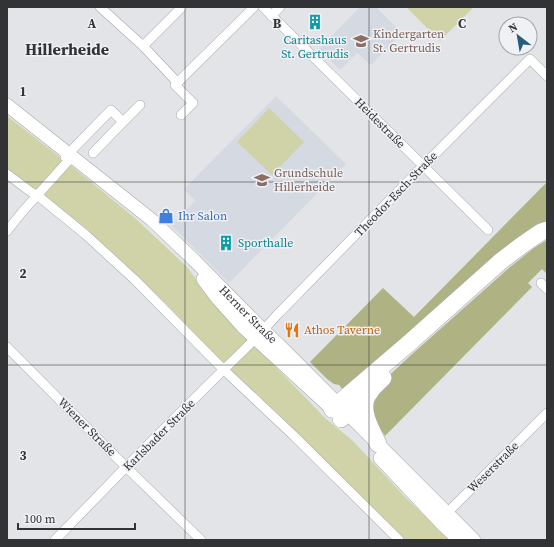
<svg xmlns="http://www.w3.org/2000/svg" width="554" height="547" viewBox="0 0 554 547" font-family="'Source Serif 4',serif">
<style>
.built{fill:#d4d9e2}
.green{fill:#d0d3a7}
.forest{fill:#afb283}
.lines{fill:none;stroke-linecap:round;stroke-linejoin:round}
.minor-casing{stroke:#a5a7aa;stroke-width:10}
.secondary-casing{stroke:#a5a7aa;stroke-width:14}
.motorway-casing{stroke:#a5a7aa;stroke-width:18}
.minor{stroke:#fff;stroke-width:9}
.secondary{stroke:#fff;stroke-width:13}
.motorway{stroke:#fff;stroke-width:17}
.grid{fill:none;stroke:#323334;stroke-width:1;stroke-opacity:0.55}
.labels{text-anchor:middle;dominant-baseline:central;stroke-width:3;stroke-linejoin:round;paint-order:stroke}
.education-label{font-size:12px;fill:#785e54;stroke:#eff1f5;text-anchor:start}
.culture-label{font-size:12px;fill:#0d838f;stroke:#eff1f5}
.street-label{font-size:12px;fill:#323334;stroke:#eff1f5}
.shop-label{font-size:12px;fill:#366cbe;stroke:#eff1f5;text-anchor:start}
.food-label{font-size:12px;fill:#c56008;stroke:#eff1f5;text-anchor:start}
.district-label{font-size:16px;font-weight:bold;fill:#323334;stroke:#eff1f5}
.grid-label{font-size:13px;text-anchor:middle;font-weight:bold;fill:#323334;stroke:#eff1f5;stroke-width:3;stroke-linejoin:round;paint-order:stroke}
</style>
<rect width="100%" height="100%" fill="#e2e4e7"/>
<!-- built -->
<path class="built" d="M360,7H376L402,33L371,65L357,53L340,70L319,49Z
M276,96L346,164L229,283L171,225L195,201L184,189Z"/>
<!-- green -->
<path class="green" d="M406,7H474L440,41Z
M269,108L304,142L272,175L237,142Z
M7,116L74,168L136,219L187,267L218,308L299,391L326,419L353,441L405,497L432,523L453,540H405L278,414L244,384L164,302L125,264L76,221L7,169Z"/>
<!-- forest -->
<path class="forest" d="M547,182V224L344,391L339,385L334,384L327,379L310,362L383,288L414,317Z
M547,240V272L546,273L542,269L528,283L532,287L385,436L378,425L368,401L378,386L411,355L510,267L534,248Z"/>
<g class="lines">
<defs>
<path id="minor" d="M100,7L143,46L178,83
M263,7L488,230
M271,16L280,7
M143,46L182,7
M181,115L193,103L175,85L254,7
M93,153L123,122
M65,157L111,110L123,122L140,105
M7,174L31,192L37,195L86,235L135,280L224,370L293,435L399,540
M7,231L23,211L69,160
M541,283L547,289
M7,347L126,467L201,540
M443,517L547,413
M55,540L126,467L203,390L254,340L277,315L423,166L530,59L547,76"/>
<g id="secondary">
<path id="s1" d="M7,105L152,220L194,260L263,330L279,345L474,540"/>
<path d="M203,279L218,299L243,327L331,408"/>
<path d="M380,458L442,524L459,540"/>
</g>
<path id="motorway" d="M371,391C369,393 367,396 366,399C361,413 372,431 378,444
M332,409L408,344L501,261L522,245L541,232L547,230
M341,419L383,378"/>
</defs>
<!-- minor casing -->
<use href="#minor" class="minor-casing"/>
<!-- secondary casing -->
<use href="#secondary" class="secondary-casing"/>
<!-- motorway casing -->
<use href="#motorway" class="motorway-casing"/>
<!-- minor -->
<use href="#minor" class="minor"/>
<!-- secondary -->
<use href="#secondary" class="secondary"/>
<!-- motorway -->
<use href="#motorway" class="motorway"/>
</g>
<!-- grid -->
<path class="grid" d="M185,7V540M369,7V540M7,182H547M7,365H547"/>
<!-- icons -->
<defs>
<symbol id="building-bare" viewBox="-9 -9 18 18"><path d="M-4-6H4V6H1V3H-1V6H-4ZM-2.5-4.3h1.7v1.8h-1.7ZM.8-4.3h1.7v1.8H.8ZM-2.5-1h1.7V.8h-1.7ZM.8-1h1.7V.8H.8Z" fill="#0f9aa8" stroke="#eff1f5" stroke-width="2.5" paint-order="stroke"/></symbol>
<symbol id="school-bare" viewBox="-9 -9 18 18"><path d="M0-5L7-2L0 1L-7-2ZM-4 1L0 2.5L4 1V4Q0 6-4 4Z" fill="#8d6e63" stroke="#eff1f5" stroke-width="2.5" paint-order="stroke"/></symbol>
<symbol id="shop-bare" viewBox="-9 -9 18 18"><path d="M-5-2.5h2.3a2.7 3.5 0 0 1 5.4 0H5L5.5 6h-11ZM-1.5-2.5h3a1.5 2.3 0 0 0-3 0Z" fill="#3f7fe0" stroke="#eff1f5" stroke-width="2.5" paint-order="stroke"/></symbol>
<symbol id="restaurant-bare" viewBox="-9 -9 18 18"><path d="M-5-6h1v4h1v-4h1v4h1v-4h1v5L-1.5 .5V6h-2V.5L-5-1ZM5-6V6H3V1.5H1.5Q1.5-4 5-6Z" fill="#e8710a" stroke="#eff1f5" stroke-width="2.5" paint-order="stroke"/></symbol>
</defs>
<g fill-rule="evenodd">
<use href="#building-bare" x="304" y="11" width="22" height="22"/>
<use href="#school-bare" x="350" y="30" width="22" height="22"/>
<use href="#school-bare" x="251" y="169" width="22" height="22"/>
<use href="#shop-bare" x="155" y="205" width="22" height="22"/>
<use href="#building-bare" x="215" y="232" width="22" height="22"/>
<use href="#restaurant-bare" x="281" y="319" width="22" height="22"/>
</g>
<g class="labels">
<!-- education labels -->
<g class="education-label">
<text x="373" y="34">Kindergarten<tspan x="373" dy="14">St. Gertrudis</tspan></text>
<text x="274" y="173">Grundschule<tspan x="274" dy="14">Hillerheide</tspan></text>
</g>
<!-- culture labels -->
<g class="culture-label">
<text x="315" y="40">Caritashaus<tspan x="315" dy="14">St. Gertrudis</tspan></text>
<text x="238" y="243" text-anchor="start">Sporthalle</text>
</g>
<!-- street labels -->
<g class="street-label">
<text transform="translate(380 123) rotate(45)">Heidestraße</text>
<text transform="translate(396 194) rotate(-46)">Theodor-Esch-Straße</text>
<text stroke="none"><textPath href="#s1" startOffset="320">Herner Straße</textPath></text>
<text transform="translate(87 427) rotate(45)">Wiener Straße</text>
<text transform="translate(159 435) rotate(-45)">Karlsbader Straße</text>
<text transform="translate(493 467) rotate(-45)">Weserstraße</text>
</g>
<!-- shop labels -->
<g class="shop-label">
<text x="178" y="216">Ihr Salon</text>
</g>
<!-- food labels -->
<g class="food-label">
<text x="304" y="330">Athos Taverne</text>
</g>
<!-- district labels -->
<g class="district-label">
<text x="67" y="49">Hillerheide</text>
</g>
</g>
<g class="grid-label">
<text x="92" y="28">A</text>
<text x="277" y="28">B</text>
<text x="462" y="28">C</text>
<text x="23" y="96">1</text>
<text x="23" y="278">2</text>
<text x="23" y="460">3</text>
</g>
<!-- border -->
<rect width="554" height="547" fill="none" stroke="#323334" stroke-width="16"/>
<!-- north arrow -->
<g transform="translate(518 36) rotate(329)"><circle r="19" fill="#eff1f5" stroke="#a3a5a8"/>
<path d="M0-3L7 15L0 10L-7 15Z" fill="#285c78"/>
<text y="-6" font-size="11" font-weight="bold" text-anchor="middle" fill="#323334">N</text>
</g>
<!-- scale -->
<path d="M18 523v6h117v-6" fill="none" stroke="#323334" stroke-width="2"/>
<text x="24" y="523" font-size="12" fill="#323334" stroke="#eff1f5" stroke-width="3" paint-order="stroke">100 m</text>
</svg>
